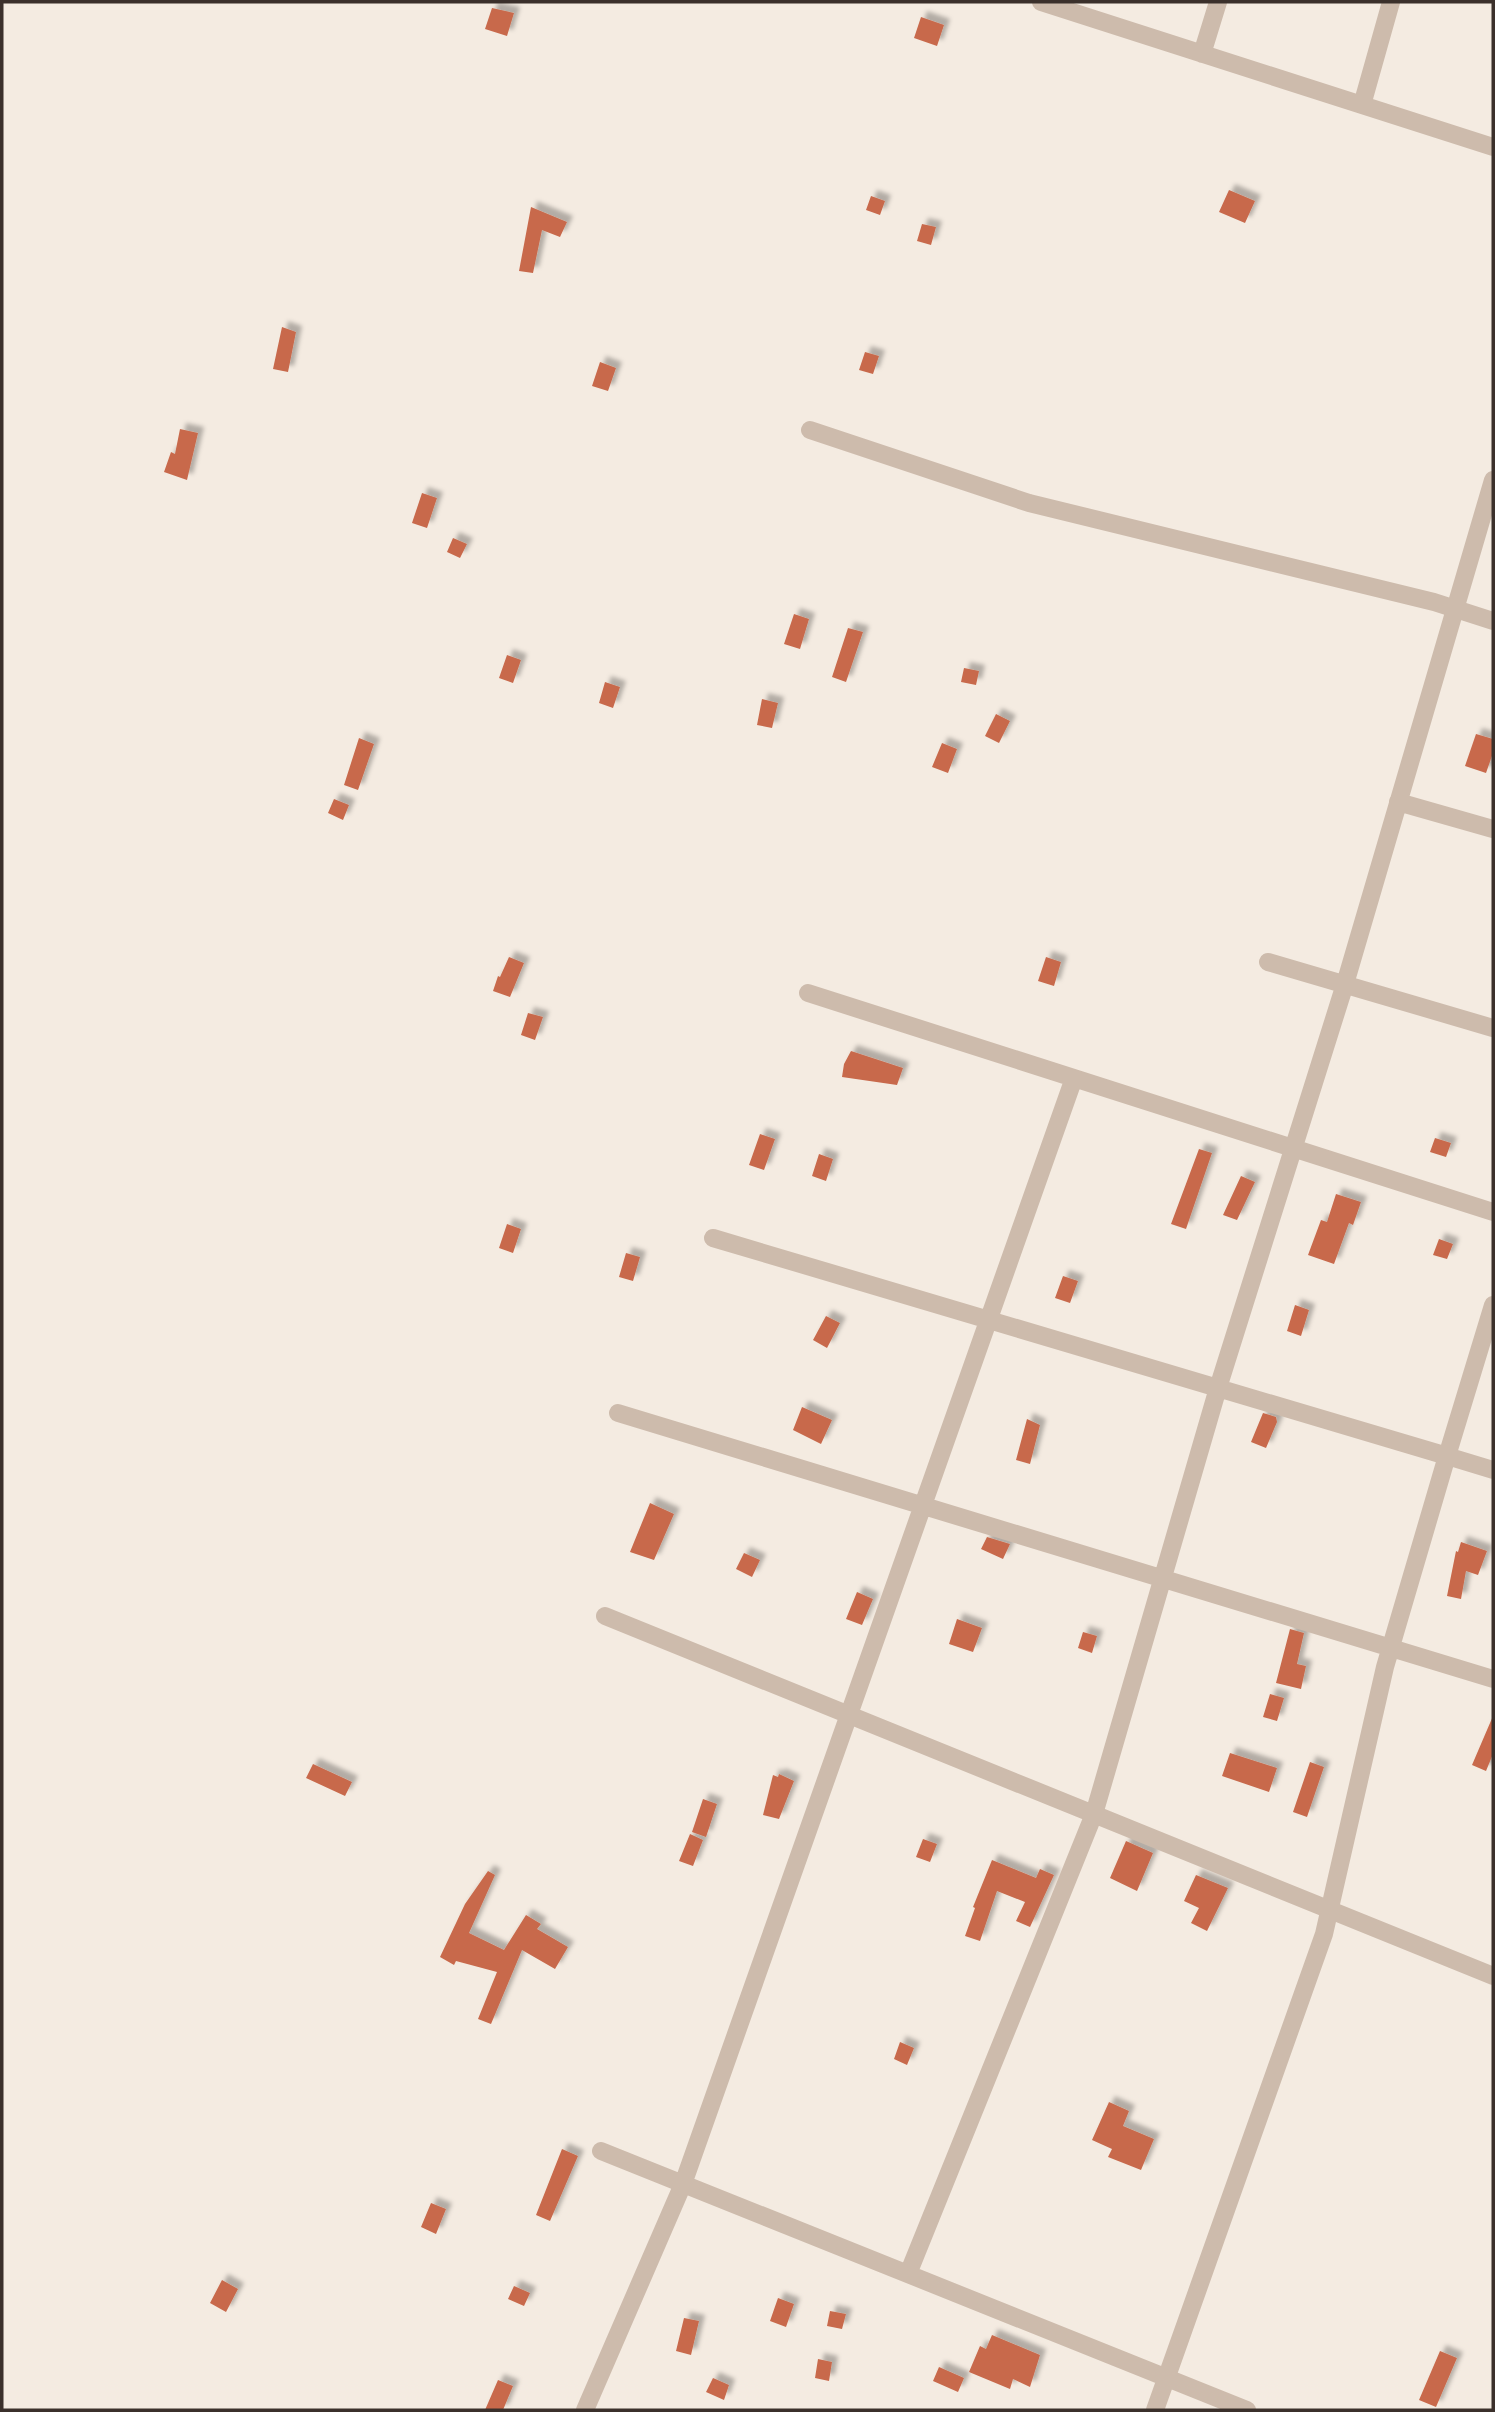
<svg xmlns="http://www.w3.org/2000/svg" width="1495" height="2412" viewBox="0 0 1495 2412" font-family="'Sofia Sans Condensed',sans-serif">
<style>
.building{fill:#c8694b;filter:url(#shadow)}
.lines{fill:none;stroke-linecap:round;stroke-linejoin:round}
.minor{stroke:#cdbbac;stroke-width:18}
</style>
<defs>
<filter id="shadow"><feDropShadow dx="6" dy="-6" stdDeviation="2" flood-color="#0004"/></filter>
</defs>
<rect width="100%" height="100%" fill="#f4ebe1"/>
<!-- building -->
<path class="building" d="M492,8L514,13L507,36L485,29Z
M921,17L944,25L937,46L914,38Z
M1229,190L1255,201L1245,223L1219,212Z
M871,196L885,201L880,215L866,210Z
M531,207L567,222L560,237L542,230L533,273L519,271Z
M922,224L936,227L931,245L917,241Z
M282,327L296,332L288,372L273,369Z
M865,352L879,356L873,374L859,370Z
M600,362L616,368L608,391L592,386Z
M180,429L198,433L187,480L164,472L171,452L175,454Z
M422,493L437,498L427,528L412,523Z
M453,538L467,544L460,558L447,552Z
M794,614L809,619L800,649L784,644Z
M848,628L863,632L846,682L832,677Z
M507,655L521,660L513,683L499,678Z
M964,668L979,671L976,685L961,682Z
M605,682L620,687L613,708L599,703Z
M762,699L778,703L772,728L757,725Z
M996,714L1010,721L999,743L985,736Z
M1476,734L1493,739V753L1486,773L1465,766Z
M359,738L374,744L358,790L344,785Z
M942,743L957,749L948,773L932,767Z
M334,799L349,805L343,820L328,813Z
M509,957L524,963L510,997L493,991L498,976L500,977Z
M1046,957L1061,962L1054,986L1038,981Z
M528,1013L543,1017L535,1040L521,1035Z
M851,1051L903,1068L897,1085L842,1077L844,1064Z
M760,1134L775,1139L764,1170L749,1165Z
M1435,1138L1451,1143L1446,1157L1430,1152Z
M1199,1149L1212,1153L1186,1229L1171,1224Z
M819,1154L833,1159L826,1181L812,1176Z
M1241,1176L1255,1182L1237,1220L1223,1215Z
M1336,1194L1361,1202L1353,1225L1349,1223L1334,1264L1308,1255L1321,1220L1327,1222Z
M507,1224L521,1229L513,1253L499,1248Z
M1439,1239L1453,1244L1447,1259L1433,1255Z
M626,1253L640,1257L633,1281L619,1277Z
M1063,1276L1078,1281L1070,1303L1055,1298Z
M1295,1305L1309,1310L1301,1336L1287,1331Z
M826,1316L840,1323L827,1348L813,1340Z
M802,1407L832,1420L821,1444L793,1430Z
M1263,1413L1276,1417L1277,1422L1266,1448L1251,1442Z
M1027,1419L1040,1425L1030,1464L1016,1460Z
M650,1503L674,1514L654,1560L630,1552Z
M987,1537L1010,1544L1003,1559L981,1549Z
M1461,1542L1487,1551L1478,1575L1466,1571L1461,1599L1447,1596L1456,1551L1458,1552Z
M744,1553L760,1560L752,1577L736,1569Z
M857,1592L873,1599L862,1625L846,1619Z
M957,1619L982,1628L973,1652L949,1644Z
M1290,1629L1304,1633L1297,1664L1306,1666L1301,1689L1276,1683Z
M1083,1632L1097,1636L1092,1653L1078,1648Z
M1270,1694L1284,1698L1277,1721L1263,1717Z
M1493,1716V1754L1486,1771L1472,1765Z
M1230,1753L1277,1768L1269,1792L1222,1776Z
M1310,1762L1324,1767L1307,1817L1293,1812Z
M313,1764L352,1782L345,1796L306,1778Z
M779,1774L794,1781L779,1819L763,1815L773,1775L778,1777Z
M703,1799L717,1804L706,1837L692,1832Z
M690,1834L703,1840L693,1866L679,1861Z
M923,1839L937,1844L930,1862L916,1857Z
M1126,1841L1153,1853L1137,1891L1110,1878Z
M992,1860L1036,1878L1040,1869L1054,1875L1030,1927L1016,1921L1025,1902L997,1891L980,1941L965,1936L975,1908L973,1907Z
M488,1871L495,1875L469,1933L504,1950L526,1915L541,1924L537,1929L568,1947L555,1969L522,1950L491,2024L478,2019L497,1972L456,1961L454,1965L440,1957L465,1904Z
M1196,1875L1228,1888L1207,1931L1191,1923L1199,1908L1184,1901Z
M900,2042L914,2048L907,2065L894,2059Z
M1109,2102L1129,2111L1123,2126L1154,2139L1141,2170L1108,2157L1112,2149L1092,2140Z
M562,2149L578,2156L550,2221L536,2215Z
M431,2203L446,2209L436,2234L421,2227Z
M222,2280L238,2289L226,2312L210,2303Z
M514,2286L530,2293L524,2306L508,2299Z
M778,2298L794,2304L786,2327L770,2321Z
M830,2311L846,2314L842,2329L827,2326Z
M684,2318L699,2321L691,2355L676,2351Z
M992,2335L1040,2355L1030,2387L1013,2379L1010,2389L969,2372L980,2346L986,2349Z
M1440,2351L1457,2358L1436,2407L1419,2400Z
M818,2359L832,2362L829,2381L815,2378Z
M939,2367L964,2378L958,2392L933,2381Z
M713,2378L729,2385L724,2400L706,2392Z
M498,2380L513,2386L503,2410H485Z"/>
<g class="lines">
<!-- minor -->
<path class="minor" d="M1041,2L1493,147
M1202,54L1218,2
M1362,105L1391,2
M810,430L1029,503L1434,602L1493,621
M1398,802L1493,829
M1268,962L1493,1028
M808,993L1493,1212
M713,1238L1447,1456L1385,1667L1324,1934L1155,2410
M1493,1305L1447,1456L1493,1470
M618,1413L1493,1679
M605,1616L1493,1976
M601,2151L1247,2410
M908,2274L1094,1814L1218,1388L1345,984L1493,480
M585,2410L683,2184L1074,1078"/>
</g>
<!-- border -->
<rect width="1495" height="2412" fill="none" stroke="#3b302b" stroke-width="7"/>
</svg>
